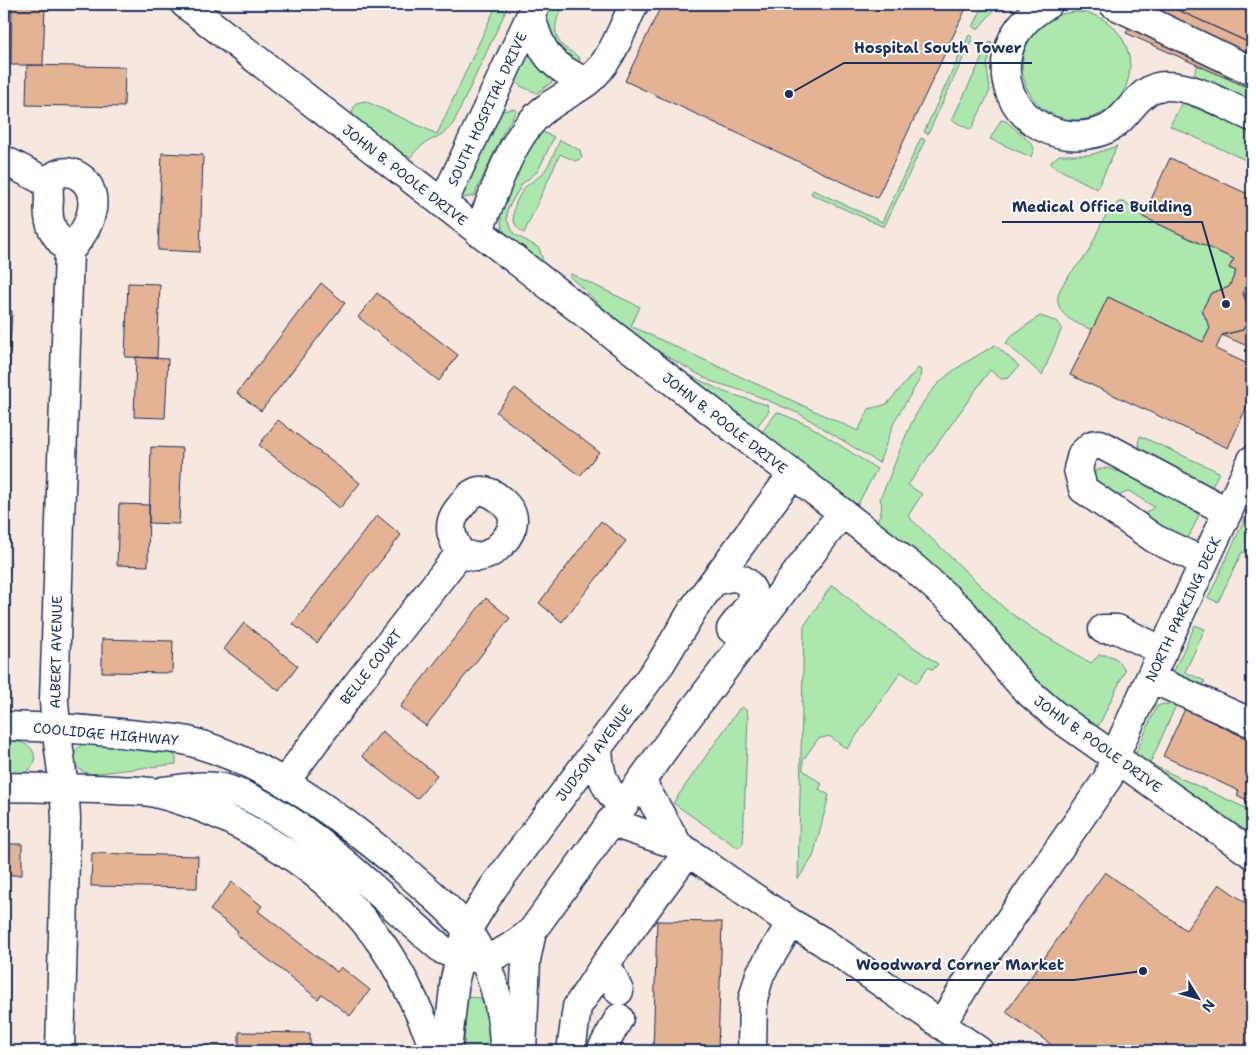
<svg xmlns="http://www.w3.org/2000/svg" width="1256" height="1055" viewBox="0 0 1256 1055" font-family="'Shantell Sans',sans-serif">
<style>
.green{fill:#ace7ac;stroke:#648b85}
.building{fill:#e3b394;stroke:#1b2f5e}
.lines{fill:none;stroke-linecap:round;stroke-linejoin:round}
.minor-casing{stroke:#1b2f5e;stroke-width:31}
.major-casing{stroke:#1b2f5e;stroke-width:31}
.minor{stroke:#fff;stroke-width:28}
.major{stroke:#fff;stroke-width:28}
.labels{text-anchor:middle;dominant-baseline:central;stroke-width:4;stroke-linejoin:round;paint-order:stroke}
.street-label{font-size:14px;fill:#1b2f5e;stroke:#fff}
.leader{fill:none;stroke:#1b2f5e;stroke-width:2}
.callout-dot{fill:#1b2f5e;stroke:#fff;stroke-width:2}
.callout-label{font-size:15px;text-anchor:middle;font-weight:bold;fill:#1b2f5e;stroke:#fff;stroke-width:4;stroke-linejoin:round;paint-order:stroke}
</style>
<rect width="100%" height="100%" fill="#f7e8df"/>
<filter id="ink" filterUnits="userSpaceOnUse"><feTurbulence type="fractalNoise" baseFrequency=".02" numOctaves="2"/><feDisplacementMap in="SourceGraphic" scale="10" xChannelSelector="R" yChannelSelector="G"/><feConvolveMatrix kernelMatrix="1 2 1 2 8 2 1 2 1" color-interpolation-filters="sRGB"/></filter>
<g filter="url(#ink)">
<!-- green -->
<path class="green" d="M497,4H509L453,124C441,140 422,139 411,157L397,154L353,118L352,112L356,103L365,101L437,134Z
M546,4H565C556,17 550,34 564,47C570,52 576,54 580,59L579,65L563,66L541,14Z
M984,4H999L978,29L973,27Z
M1022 66a54 54 0 1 1 108 0a54 54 0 1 1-108 0Z
M969,35L973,37L928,134L924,132Z
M990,41L992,42L987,67L990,91L971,130L952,120Z
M527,48L555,80L537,93L520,86L515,80Z
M1198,65L1252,86V103L1192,78Z
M1182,102L1252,132V163L1170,126Z
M512,109L517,110L503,133L474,196L464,198L460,193L499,112Z
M1001,120L1006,121L1031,143L1034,148L1031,157L990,139Z
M542,132L554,137L538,171L522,184L507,210V220L514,234L539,248L544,264L562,277L557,284L509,244L502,228L500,213L527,147L538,133Z
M921,138L925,140L884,227L811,194L813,190L882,222Z
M560,140L580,150L582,158L575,161L560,154L524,233C505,222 515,200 526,186C531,182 537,179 542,174C550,165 555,151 560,140Z
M1117,146L1097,189L1051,165V162L1059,155H1090Z
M1119,202H1124L1143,217L1234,259L1229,268L1236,271L1229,287L1211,293L1202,310L1210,328L1203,342L1108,297L1092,330C1079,324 1061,319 1058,302C1055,287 1078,266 1087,254C1096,239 1103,211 1119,202Z
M571,274L640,307L631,326L858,431L869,409L887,404L918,368L921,370L920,379L895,420L879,463L800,414L750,393L710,381L656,350L612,316L570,277Z
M1040,316L1058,322L1062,328L1042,375L1006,343L1011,336Z
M995,345L1019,366L1009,378L1001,379L990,370L908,485L922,494L908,516L1005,609L1030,627L1091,663L1099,655C1113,654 1119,659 1125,671L1099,725L1091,727L1038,691L873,526C880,516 884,511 880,498C898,462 907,418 935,387C951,369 974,358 995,345Z
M673,367L724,392L767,405L769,411L752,433Z
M777,412L810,426L877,469L854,511L758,437Z
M1140,436L1219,472L1211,489L1140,449L1138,443Z
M1106,468C1135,474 1175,497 1199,515L1184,547L1136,520L1154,507L1129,491L1111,500C1102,492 1089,484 1096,470Z
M1247,514L1252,540V556L1242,552L1218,602L1208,598Z
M831,586L836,587L868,615L938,664L933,670L928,667L917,683L901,672L847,749L829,736L818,739L803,760V770L822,784L819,789L829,795L813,857L798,879L804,626Z
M1195,625L1205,629L1185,672L1205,681L1200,690L1175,675L1174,671Z
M1164,704L1176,705L1150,764L1252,811V843L1133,759L1157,706Z
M743,707L747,711L748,718L743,844L738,848L673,803L739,709Z
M4,741C20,742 34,741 35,761C30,776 17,774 4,774Z
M85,743C104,745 163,746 176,756V764L91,774C72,771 67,752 85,743Z
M466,997L483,998L488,1023L491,1051H464Z"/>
<!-- building -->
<path class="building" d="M662,4H968L877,198L625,81Z
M1140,4H1165L1252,44L1251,89L1126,33Z
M1165,4H1252V44L1215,27Z
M12,5L45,6L43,65H11Z
M27,65L125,67L124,107L26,105Z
M162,153L203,155L200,252L158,250Z
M1170,158L1252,196V278L1250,277L1243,293L1251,314L1243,330L1222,335L1216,349L1252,366V395L1228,448L1070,375L1108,297L1203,342L1210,328L1202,310L1211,293L1229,287L1236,271L1229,268L1234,259L1143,217Z
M128,283L160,284L157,358L125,357Z
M321,283L345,303L261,411L237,393Z
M377,293L458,355L439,381L358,317Z
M1243,293L1252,297V348L1222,335L1243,330L1251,314Z
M4,310L12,311L8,385H4Z
M136,357L168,359L165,418L134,417Z
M515,388L599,452L580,476L496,412Z
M278,420L360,483L340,508L259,445Z
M151,447L182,448L179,524L149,523Z
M119,504L149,505L148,566L117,565Z
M377,515L401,535L317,643L293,624Z
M601,521L626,541L562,622L539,603Z
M486,598L510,618L426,726L400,707Z
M244,623L298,666L279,691L224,649Z
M102,639L173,641L172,673L102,672Z
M1185,709L1252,741V803L1237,795L1239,791L1163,756Z
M382,731L437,775L417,799L362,756Z
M4,844H22V875H4Z
M92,853L198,856L197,888L91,886Z
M1105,872L1186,930L1219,884L1252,907V1051H1060L1006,1012Z
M232,882L262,906L258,911L337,972L341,967L370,990L350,1016L322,994L318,999L236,934L238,931L210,910Z
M657,921L722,922L718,1051H653Z
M239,1032L310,1033V1047L377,1049V1051H239Z
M157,1045L228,1046V1051H156Z"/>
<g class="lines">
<defs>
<path id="minor" d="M185,4L914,568L963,612L1009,671L1025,689L1055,715L1252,854
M1048,4C1028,16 1014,29 1008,52C993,110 1055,152 1107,129C1130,118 1138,85 1167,86C1196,86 1226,106 1252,117
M1113,4L1252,71
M531,16C541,54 551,66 586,82
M4,160L50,184
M443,203L536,4
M478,232C493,198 508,146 534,119C549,102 570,95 587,82C611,63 621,31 634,4
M1204,562L1155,539L1083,489L1078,469L1082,454L1092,445L1100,444L1228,512
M713,582C729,576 743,573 752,590L751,603L731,629
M1103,629H1117L1163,651
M1150,678L1252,723
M598,746C599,772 603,788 622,806
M641,781L678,845
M285,782L351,692L460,553C466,554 473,558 479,557C494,555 512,537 513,521C514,508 492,489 479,491C469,493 463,504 457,511C446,526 452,538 460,553
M610,822L678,845L791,923L822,941L979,1051
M483,959C503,954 516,944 532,931L670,741L841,514
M606,963L619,991
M941,1025L974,971L1108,778L1114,758L1150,678L1252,460
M60,1051L66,819C65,779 56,740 54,700L69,252C64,245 57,238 53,230C48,221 48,210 49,200C49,195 48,190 49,185C55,159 108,174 88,223C84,234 75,243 69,252
M447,1051L455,979L467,930L493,888L661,663L694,608L792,475
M522,1051L526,960L532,931
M574,1051L572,1044L577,1007L606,963L688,852
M601,1051L619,1018
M752,1051L753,999L760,974L791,923"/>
<path id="major" d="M4,726C52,727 99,730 147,736C162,738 178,738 192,742C275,766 345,820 410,875C429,892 452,910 467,930C491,964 504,1010 504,1051
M4,787C42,788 79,788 117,790C129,791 143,790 155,793C240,814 334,873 383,946C406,980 421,1014 435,1051
M163,791C182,789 208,783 227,789C305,814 380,898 443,950L458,956L483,959"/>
</defs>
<!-- minor casing -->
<use href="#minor" class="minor-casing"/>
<!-- major casing -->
<use href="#major" class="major-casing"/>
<!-- minor -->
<use href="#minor" class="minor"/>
<!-- major -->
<use href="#major" class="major"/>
</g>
</g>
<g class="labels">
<!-- street labels -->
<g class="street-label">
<text transform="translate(487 109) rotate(-65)">SOUTH HOSPITAL DRIVE</text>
<text transform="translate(405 175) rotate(38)">JOHN B. POOLE DRIVE</text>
<text transform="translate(725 423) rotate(38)">JOHN B. POOLE DRIVE</text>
<text transform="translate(1183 609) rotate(-65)">NORTH PARKING DECK</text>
<text transform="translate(56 652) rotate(-89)">ALBERT AVENUE</text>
<text transform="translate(371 667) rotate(-52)">BELLE COURT</text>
<text transform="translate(106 734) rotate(5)">COOLIDGE HIGHWAY</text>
<text transform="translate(1098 744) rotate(36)">JOHN B. POOLE DRIVE</text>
<text transform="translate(594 753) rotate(-53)">JUDSON AVENUE</text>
</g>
</g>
<!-- callouts -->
<path class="leader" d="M789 94L844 63H1032M1226 304L1202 222H1002M1143 971L1074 980H846"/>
<g class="callout-dot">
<circle cx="789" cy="94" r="5"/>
<circle cx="1226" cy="304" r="5"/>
<circle cx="1143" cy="971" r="5"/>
</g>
<g class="callout-label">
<text x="938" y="53">Hospital South Tower</text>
<text x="1102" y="212">Medical Office Building</text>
<text x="960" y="970">Woodward Corner Market</text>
</g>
<!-- margin -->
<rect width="1256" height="1055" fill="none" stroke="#fff" stroke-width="20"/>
<rect x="10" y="10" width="1236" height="1035" fill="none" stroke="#1b2f5e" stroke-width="2" filter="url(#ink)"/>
<!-- north arrow -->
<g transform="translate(1198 998) rotate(127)" stroke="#ffffff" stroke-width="4" paint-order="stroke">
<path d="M0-4L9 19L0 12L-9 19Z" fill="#1b2f5e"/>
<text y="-8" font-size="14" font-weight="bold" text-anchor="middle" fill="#1b2f5e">N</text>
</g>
</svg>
